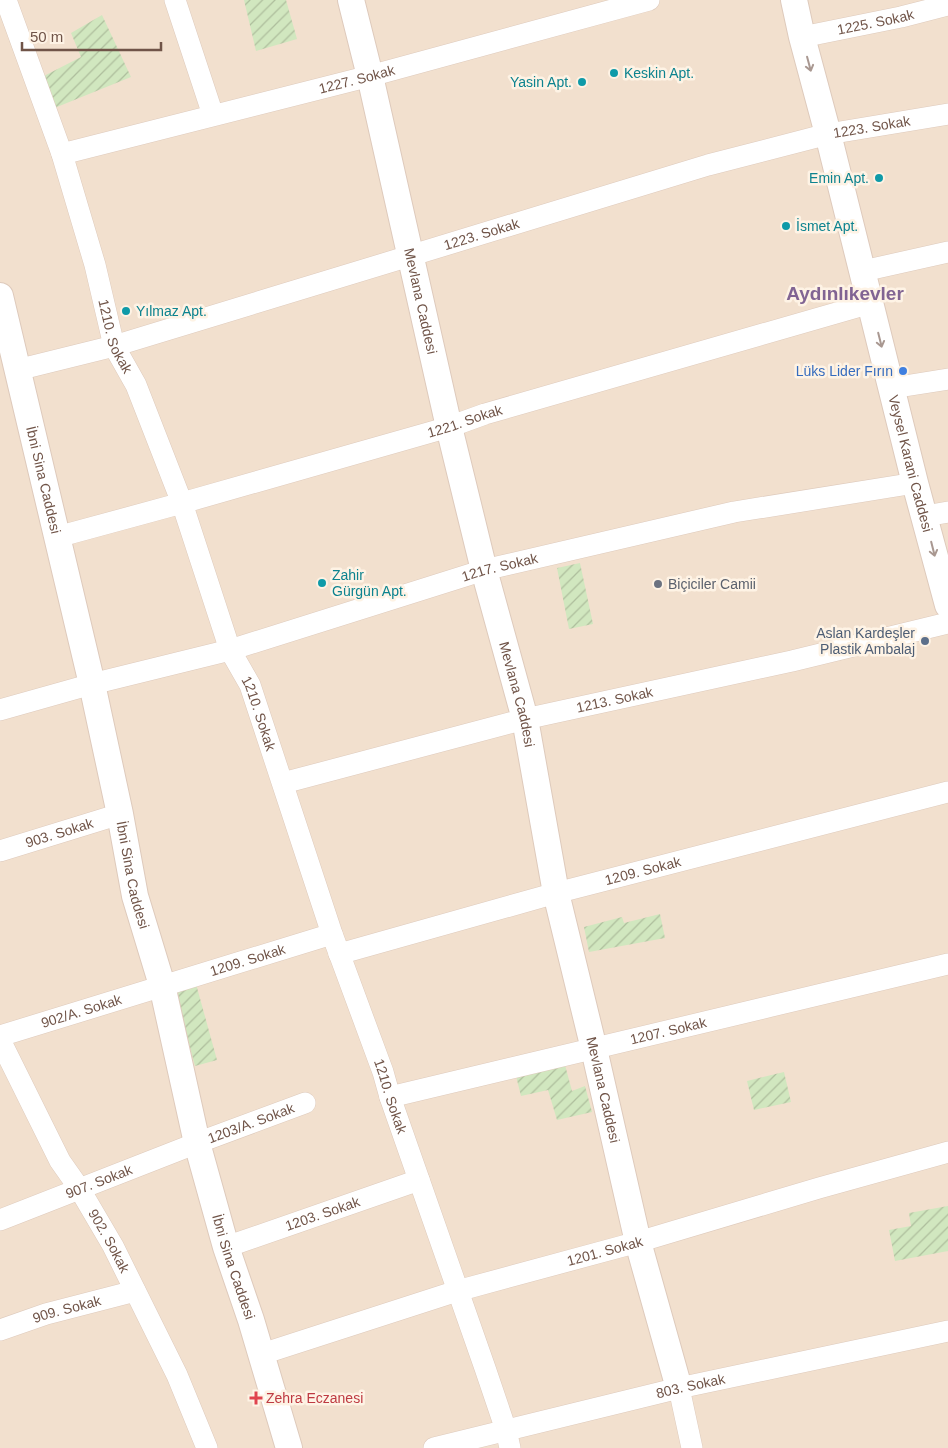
<svg xmlns="http://www.w3.org/2000/svg" width="948" height="1448" viewBox="0 0 948 1448" font-family="Arial,sans-serif">
<style>
.residential{fill:#f2e0ce}
.garden{fill:url(#garden-furrows)}
.lines{fill:none;stroke-linecap:round;stroke-linejoin:round}
.minor-casing{stroke:#decabc;stroke-width:22}
.tertiary-casing{stroke:#decabc;stroke-width:28}
.minor{stroke:#fff;stroke-width:21}
.tertiary{stroke:#fff;stroke-width:26}
.oneway{stroke:#a99891}
.culture-dot{fill:#0f9aa8;stroke:#fef3e5;stroke-width:2}
.shop-dot{fill:#3f7fe0;stroke:#fef3e5;stroke-width:2}
.worship-dot{fill:#6b7280;stroke:#fef3e5;stroke-width:2}
.service-dot{fill:#5c6f8a;stroke:#fef3e5;stroke-width:2}
.health-dot{fill:#e0444e;stroke:#fef3e5;stroke-width:2}
.labels{text-anchor:middle;dominant-baseline:central;stroke-width:5;stroke-linejoin:round;paint-order:stroke}
.street-label{font-size:14px;fill:#705448;stroke:#fef3e5}
.culture-label{font-size:14px;fill:#0d838f;stroke:#fef3e5;text-anchor:start}
.shop-label{font-size:14px;fill:#366cbe;stroke:#fef3e5;text-anchor:end}
.worship-label{font-size:14px;fill:#5b616d;stroke:#fef3e5;text-anchor:start}
.service-label{font-size:14px;fill:#4e5e75;stroke:#fef3e5;text-anchor:end}
.health-label{font-size:14px;fill:#be3a42;stroke:#fef3e5;text-anchor:start}
.district-label{font-size:19px;font-weight:bold;fill:#816493;stroke:#fef3e5}
</style>
<defs>
<pattern id="garden-furrows" width="10" height="10" patternUnits="userSpaceOnUse" patternTransform="scale(1.25)"><rect width="10" height="10" fill="#d1e7bf"/><path d="M-1 1l2-2M0 10L10 0M9 11l2-2" fill="none" stroke="#aebe9d"/></pattern>
</defs>
<rect width="100%" height="100%" fill="#fbefdf"/>
<!-- residential -->
<path class="residential" d="M0,0H948V1448H0Z"/>
<!-- garden -->
<path class="garden" d="M244,0H286L297,39L256,51Z
M102,15L131,77L52,109L40,78L81,57L71,33Z
M580,563L593,624L569,629L557,568Z
M660,914L665,938L589,952L584,927L622,917L624,923Z
M196,984L217,1060L195,1066L174,990Z
M565,1065L572,1091L585,1086L592,1112L557,1120L548,1090L521,1096L516,1076Z
M784,1072L791,1102L754,1110L747,1081Z
M948,1206V1251L895,1261L889,1230L911,1226L909,1213Z"/>
<g class="lines">
<defs>
<g id="minor">
<path id="s1" d="M6,0L62,154L95,265L114,346L136,385L182,503L230,650L250,685L332,934L383,1072L390,1097L485,1368L506,1430L510,1448"/>
<path d="M175,0L213,115"/>
<path id="s2" d="M802,37L901,17L948,5"/>
<path id="s3" d="M62,154L370,76L649,0"/>
<path d="M863,271L948,252"/>
<path id="s4" d="M17,370L114,346L708,165L828,134L948,114"/>
<path d="M892,388L948,379"/>
<path d="M925,516L948,512"/>
<path id="s5" d="M57,537L182,503L449,427L485,414L871,303"/>
<path id="s6" d="M0,710L92,684L230,650L484,570L734,512L915,483"/>
<path id="s7" d="M283,783L525,719L792,661L948,623"/>
<path id="s8" d="M0,851L120,814"/>
<path id="s9" d="M339,954L556,893L948,792"/>
<path id="s10" d="M0,1036L332,934"/>
<path id="s11" d="M0,1040L60,1161L79,1188L113,1246L177,1375L207,1448"/>
<path id="s12" d="M390,1097L948,964"/>
<path id="s13" d="M0,1220L197,1143L305,1103"/>
<path id="s14" d="M226,1247L419,1180"/>
<path id="s15" d="M0,1330L46,1314L135,1291"/>
<path id="s16" d="M262,1354L457,1291L638,1242L819,1188L948,1152"/>
<path d="M679,1388L692,1448"/>
<path id="s17" d="M434,1448L679,1388L948,1331"/>
</g>
<g id="tertiary">
<path id="s18" d="M351,0L370,76L449,427L484,570L525,719L556,893L594,1049L638,1242L679,1388"/>
<path id="s19" d="M794,0L802,37L828,134L915,483L948,605"/>
<path id="s20" d="M0,296L92,684L120,814L135,896L162,985L197,1143L226,1247L251,1320L289,1448"/>
</g>
</defs>
<!-- minor casing -->
<use href="#minor" class="minor-casing"/>
<!-- tertiary casing -->
<use href="#tertiary" class="tertiary-casing"/>
<!-- minor -->
<use href="#minor" class="minor"/>
<!-- tertiary -->
<use href="#tertiary" class="tertiary"/>
</g>
<!-- one-way arrows -->
<defs><path id="oneway-shaft" d="M-6 0H5M1.5-3L5.5 0L1.5 3" fill="none" stroke-width="1.6" stroke-linecap="round" stroke-linejoin="round" transform="scale(1.25)"/></defs>
<g class="oneway">
<use href="#oneway-shaft" transform="translate(809 64) rotate(75)"/>
<use href="#oneway-shaft" transform="translate(880 340) rotate(76)"/>
<use href="#oneway-shaft" transform="translate(933 549) rotate(76)"/>
</g>
<!-- markers -->
<g class="culture-dot">
<circle cx="614" cy="73" r="5"/>
<circle cx="582" cy="82" r="5"/>
<circle cx="879" cy="178" r="5"/>
<circle cx="786" cy="226" r="5"/>
<circle cx="126" cy="311" r="5"/>
<circle cx="322" cy="583" r="5"/>
</g>
<circle class="shop-dot" cx="903" cy="371" r="5"/>
<circle class="worship-dot" cx="658" cy="584" r="5"/>
<circle class="service-dot" cx="925" cy="641" r="5"/>
<path class="health-dot" d="M253.5 1390.5h5v5h5v5h-5v5h-5v-5h-5v-5h5z"/>
<g class="labels">
<!-- street labels -->
<g class="street-label">
<text stroke="none"><textPath href="#s2" startOffset="75">1225. Sokak</textPath></text>
<text stroke="none"><textPath href="#s3" startOffset="304">1227. Sokak</textPath></text>
<text stroke="none"><textPath href="#s4" startOffset="889">1223. Sokak</textPath></text>
<text stroke="none"><textPath href="#s4" startOffset="484">1223. Sokak</textPath></text>
<text stroke="none"><textPath href="#s18" startOffset="309">Mevlana Caddesi</textPath></text>
<text stroke="none"><textPath href="#s1" startOffset="354">1210. Sokak</textPath></text>
<text stroke="none"><textPath href="#s5" startOffset="424">1221. Sokak</textPath></text>
<text stroke="none"><textPath href="#s19" startOffset="478">Veysel Karani Caddesi</textPath></text>
<text stroke="none"><textPath href="#s20" startOffset="189">İbni Sina Caddesi</textPath></text>
<text stroke="none"><textPath href="#s6" startOffset="520">1217. Sokak</textPath></text>
<text stroke="none"><textPath href="#s18" startOffset="714">Mevlana Caddesi</textPath></text>
<text stroke="none"><textPath href="#s7" startOffset="342">1213. Sokak</textPath></text>
<text stroke="none"><textPath href="#s1" startOffset="759">1210. Sokak</textPath></text>
<text stroke="none"><textPath href="#s8" startOffset="62">903. Sokak</textPath></text>
<text stroke="none"><textPath href="#s9" startOffset="315">1209. Sokak</textPath></text>
<text stroke="none"><textPath href="#s20" startOffset="594">İbni Sina Caddesi</textPath></text>
<text stroke="none"><textPath href="#s10" startOffset="259">1209. Sokak</textPath></text>
<text stroke="none"><textPath href="#s10" startOffset="85">902/A. Sokak</textPath></text>
<text stroke="none"><textPath href="#s12" startOffset="286">1207. Sokak</textPath></text>
<text stroke="none"><textPath href="#s18" startOffset="1119">Mevlana Caddesi</textPath></text>
<text stroke="none"><textPath href="#s1" startOffset="1164">1210. Sokak</textPath></text>
<text stroke="none"><textPath href="#s13" startOffset="269">1203/A. Sokak</textPath></text>
<text stroke="none"><textPath href="#s13" startOffset="106">907. Sokak</textPath></text>
<text stroke="none"><textPath href="#s14" startOffset="102">1203. Sokak</textPath></text>
<text stroke="none"><textPath href="#s11" startOffset="229">902. Sokak</textPath></text>
<text stroke="none"><textPath href="#s16" startOffset="358">1201. Sokak</textPath></text>
<text stroke="none"><textPath href="#s20" startOffset="999">İbni Sina Caddesi</textPath></text>
<text stroke="none"><textPath href="#s15" startOffset="70">909. Sokak</textPath></text>
<text stroke="none"><textPath href="#s17" startOffset="264">803. Sokak</textPath></text>
</g>
<!-- culture labels -->
<g class="culture-label">
<text x="624" y="73">Keskin Apt.</text>
<text x="572" y="82" text-anchor="end">Yasin Apt.</text>
<text x="869" y="178" text-anchor="end">Emin Apt.</text>
<text x="796" y="226">İsmet Apt.</text>
<text x="136" y="311">Yılmaz Apt.</text>
<text x="332" y="575">Zahir<tspan x="332" dy="16">Gürgün Apt.</tspan></text>
</g>
<!-- shop labels -->
<g class="shop-label">
<text x="893" y="371">Lüks Lider Fırın</text>
</g>
<!-- worship labels -->
<g class="worship-label">
<text x="668" y="584">Biçiciler Camii</text>
</g>
<!-- service labels -->
<g class="service-label">
<text x="915" y="633">Aslan Kardeşler<tspan x="915" dy="16">Plastik Ambalaj</tspan></text>
</g>
<!-- health labels -->
<g class="health-label">
<text x="266" y="1398">Zehra Eczanesi</text>
</g>
<!-- district labels -->
<g class="district-label">
<text x="845" y="293">Aydınlıkevler</text>
</g>
</g>
<!-- scale -->
<path d="M22 42v8h139v-8" fill="none" stroke="#705448" stroke-width="2.5"/>
<text x="30" y="42" font-size="15" fill="#705448" stroke="#fef3e5" stroke-width="4" paint-order="stroke">50 m</text>
</svg>
